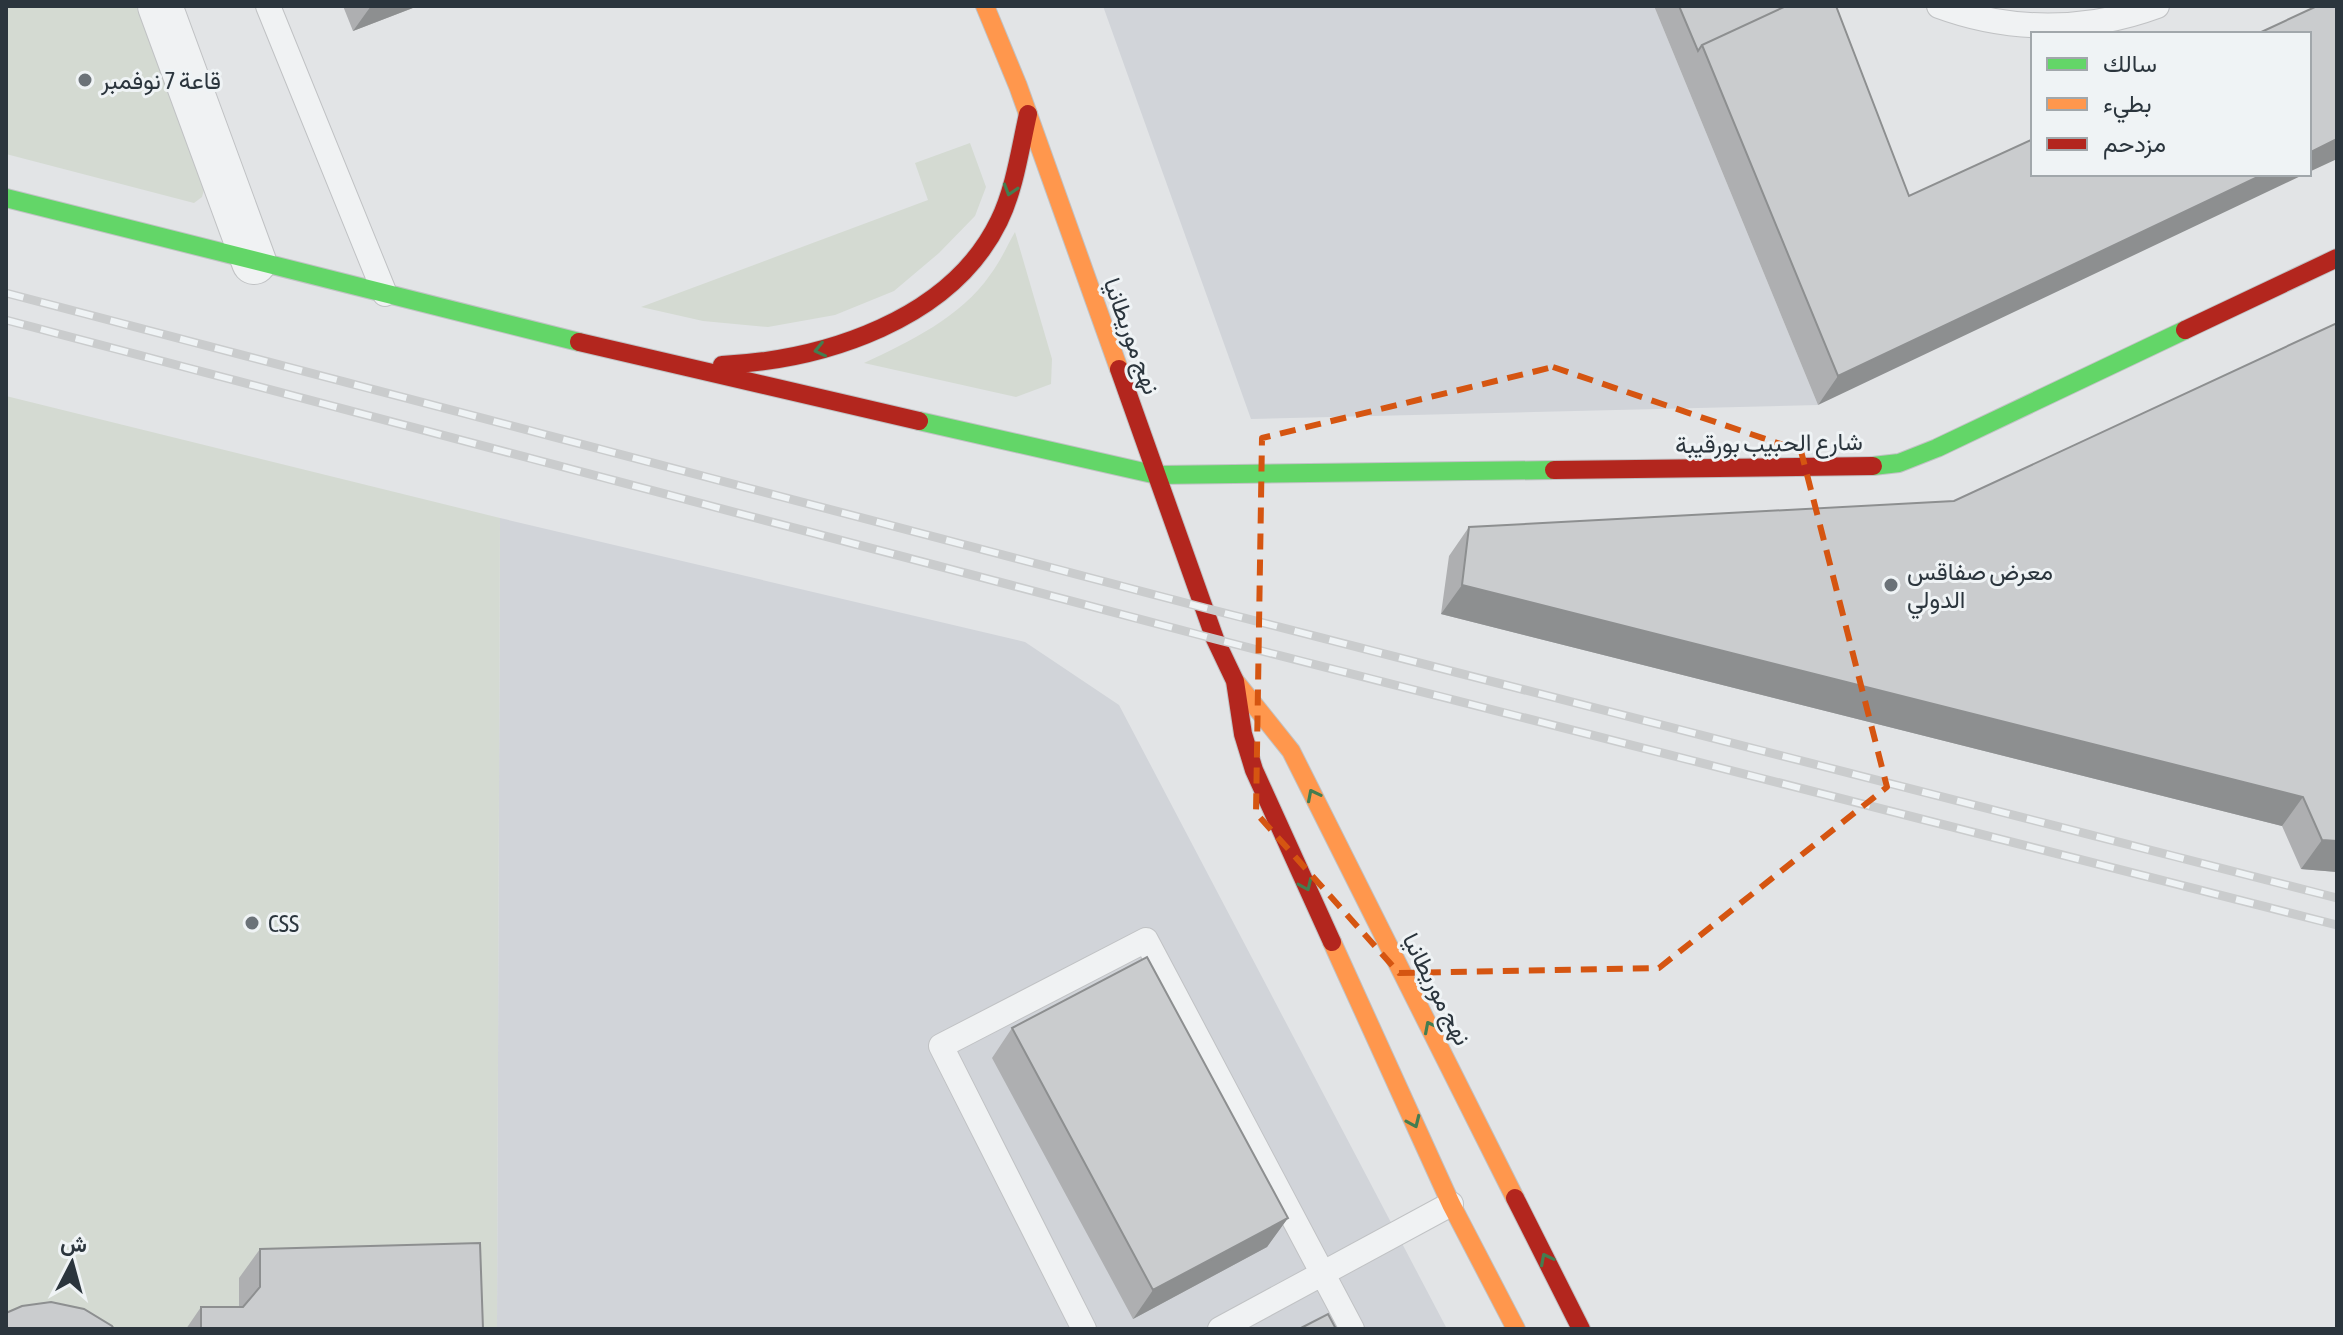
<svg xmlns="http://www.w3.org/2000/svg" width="2343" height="1335" viewBox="0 0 2343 1335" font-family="'Asap Condensed',Vazirmatn,sans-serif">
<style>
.built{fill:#d1d4d9}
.green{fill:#d4dad2}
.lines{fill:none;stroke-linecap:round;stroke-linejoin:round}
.lane-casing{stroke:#c0c2c4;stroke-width:26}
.street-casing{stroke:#c0c2c4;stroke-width:46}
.fast-casing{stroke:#c0c2c4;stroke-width:20}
.slow-casing{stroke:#c0c2c4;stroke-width:20}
.jam-casing{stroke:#c0c2c4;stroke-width:20}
.lane{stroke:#f0f2f3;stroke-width:24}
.street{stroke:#f0f2f3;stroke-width:44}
.fast{stroke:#63d668;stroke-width:18}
.slow{stroke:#ff974d;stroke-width:18}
.jam{stroke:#b3261e;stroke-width:18}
.rail-casing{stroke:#cacccd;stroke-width:9}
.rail{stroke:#eff3f5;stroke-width:6;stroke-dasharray:18;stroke-linecap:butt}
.wall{fill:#aeafb1}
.shaded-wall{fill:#8d8f90}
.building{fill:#caccce;stroke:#8d8f90;stroke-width:2}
.oneway{stroke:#447d50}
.marked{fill:none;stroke:#d55511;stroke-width:6;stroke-dasharray:16 10;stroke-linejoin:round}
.poi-dot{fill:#6b7278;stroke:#eff3f5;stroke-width:3}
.labels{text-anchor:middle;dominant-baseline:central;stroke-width:6;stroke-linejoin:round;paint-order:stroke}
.poi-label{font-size:24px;fill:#2b353d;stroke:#eff3f5;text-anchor:start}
.street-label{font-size:24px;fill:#2b353d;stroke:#eff3f5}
</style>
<rect width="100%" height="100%" fill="#e2e4e6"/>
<!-- built -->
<path class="built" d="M1103,6H1654L1818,405L1251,419Z
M500,518L1025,642L1119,705L1447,1329H497Z"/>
<!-- green -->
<path class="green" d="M6,6H136L205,186L202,197L194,203L6,154Z
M970,143L986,187L975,216L939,253L894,291L835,315L768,327L703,321L641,307L928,200L915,163Z
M1015,232L1052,359L1051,384L1016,397L864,363C909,342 961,317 990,275C1000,262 1007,246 1015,232Z
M6,396L500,518L497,1329H6Z"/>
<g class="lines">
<defs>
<path id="lane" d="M268,6L385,294
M1939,6C2009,32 2087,32 2157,6
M1084,1329L941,1046L1146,940L1352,1329
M1220,1329L1451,1204"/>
<path id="street" d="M160,6L254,262"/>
<path id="fast" d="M6,198L579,342
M919,421L1157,475L1554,470
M1873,466L1899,463L1937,448L2185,330"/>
<path id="slow" d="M985,6L1018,86L1119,369
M1235,681L1291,751L1515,1198
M1332,942L1451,1204L1516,1329"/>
<path id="jam" d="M2185,330L2337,258
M579,342L919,421
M722,365C824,360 951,320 999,221C1015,188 1020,149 1028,114
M1119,369L1215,639L1235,681L1243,734L1254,770L1332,942
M1554,470L1873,466
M1515,1198L1581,1329"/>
</defs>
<!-- lane casing -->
<use href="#lane" class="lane-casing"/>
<!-- street casing -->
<use href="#street" class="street-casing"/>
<!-- fast casing -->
<use href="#fast" class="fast-casing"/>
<!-- slow casing -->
<use href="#slow" class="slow-casing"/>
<!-- jam casing -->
<use href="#jam" class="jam-casing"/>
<!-- lane -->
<use href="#lane" class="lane"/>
<!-- street -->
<use href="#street" class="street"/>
<!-- fast -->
<use href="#fast" class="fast"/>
<!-- slow -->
<use href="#slow" class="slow"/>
<!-- jam -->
<use href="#jam" class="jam"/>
<defs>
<path id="rail" d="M6,293L1205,608L2337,898
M6,320L1215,639L2337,925"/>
</defs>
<!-- rail casing -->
<use href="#rail" class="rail-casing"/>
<!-- rail -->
<use href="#rail" class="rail"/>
</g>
<!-- wall -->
<path class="wall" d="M343,6H418L353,31Z
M1654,6H1836L1909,196L2033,139L1818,405Z
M2337,323V872L2301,869L2282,826L1441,614L1449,556L1469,527L1954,501Z
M1012,1028L1288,1218L1267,1247L1133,1319L992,1058Z
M260,1249L483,1329H186L201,1307H239V1278Z"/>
<!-- shaded-wall -->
<path class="shaded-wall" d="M371,6H418L353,31Z
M2337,139V159L2309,172V153Z
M2264,174H2305L1818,405L1838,376Z
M1462,585L2303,797L2282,826L1441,614Z
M2322,840L2337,841V872L2301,869Z
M1288,1218L1267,1247L1133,1319L1153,1290Z"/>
<!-- building -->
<path class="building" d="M1679,6H1786L1702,45L1698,51Z
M1786,6H1836L1909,196L2033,139V174H2264L1838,376L1702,45Z
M2317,6H2337V139L2309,153V34H2257Z
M2337,323V841L2322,840L2303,797L1462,585L1469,527L1954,501Z
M1147,957L1288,1218L1153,1290L1012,1028Z
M480,1243L483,1329H201V1307H243L260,1287V1249Z
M51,1302L84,1309L112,1326L114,1329H6V1313L22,1306Z
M1328,1314L1336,1329H1299Z"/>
<!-- one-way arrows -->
<defs><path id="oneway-chevron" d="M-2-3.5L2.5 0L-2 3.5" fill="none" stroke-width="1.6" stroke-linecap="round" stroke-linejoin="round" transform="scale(2)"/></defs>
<g class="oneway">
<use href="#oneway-chevron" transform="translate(1010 190) rotate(107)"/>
<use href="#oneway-chevron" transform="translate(820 350) rotate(167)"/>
<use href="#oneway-chevron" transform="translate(1313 795) rotate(-117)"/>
<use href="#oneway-chevron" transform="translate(1306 885) rotate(66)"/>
<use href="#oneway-chevron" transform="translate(1430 1027) rotate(-117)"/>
<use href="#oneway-chevron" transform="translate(1414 1122) rotate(66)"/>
<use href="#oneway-chevron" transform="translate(1546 1259) rotate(-117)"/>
</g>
<!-- marked area -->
<path class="marked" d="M1553,367L1801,451L1887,787L1659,968L1399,973L1256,813L1262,438Z"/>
<!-- markers -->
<g class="poi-dot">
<circle cx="85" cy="80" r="8"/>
<circle cx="1891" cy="585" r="8"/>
<circle cx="252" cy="923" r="8"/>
</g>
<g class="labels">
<!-- poi labels -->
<g class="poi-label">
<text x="101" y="80">قاعة 7 نوفمبر</text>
<text x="1907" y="571">معرض صفاقس<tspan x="1907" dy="28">الدولي</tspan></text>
<text x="268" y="923">CSS</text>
</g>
<!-- street labels -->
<g class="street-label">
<text transform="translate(1132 336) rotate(70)">نهج موريطانيا</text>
<text transform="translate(1769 443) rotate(-1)">شارع الحبيب بورقيبة</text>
<text transform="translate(1437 989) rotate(63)">نهج موريطانيا</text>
</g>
</g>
<!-- border -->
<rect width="2343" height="1335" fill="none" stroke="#2b353d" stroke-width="16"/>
<!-- legend -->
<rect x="2031" y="32" width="280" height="144" fill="#eff3f5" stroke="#a1a7ab" stroke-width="2"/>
<rect x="2047" y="58" width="40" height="12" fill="#63d668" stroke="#a1a7ab" stroke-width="2"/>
<text x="2103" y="72" font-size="24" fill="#2b353d">سالك</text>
<rect x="2047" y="98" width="40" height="12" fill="#ff974d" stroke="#a1a7ab" stroke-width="2"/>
<text x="2103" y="112" font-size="24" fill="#2b353d">بطيء</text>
<rect x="2047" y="138" width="40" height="12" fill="#b3261e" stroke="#a1a7ab" stroke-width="2"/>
<text x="2103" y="152" font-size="24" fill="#2b353d">مزدحم</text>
<!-- north arrow -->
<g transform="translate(72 1263) rotate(6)" stroke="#eff3f5" stroke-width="6" paint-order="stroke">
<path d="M0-6L14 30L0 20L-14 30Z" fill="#2b353d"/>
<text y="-12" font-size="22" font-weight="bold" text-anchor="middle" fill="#2b353d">ش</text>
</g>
</svg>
